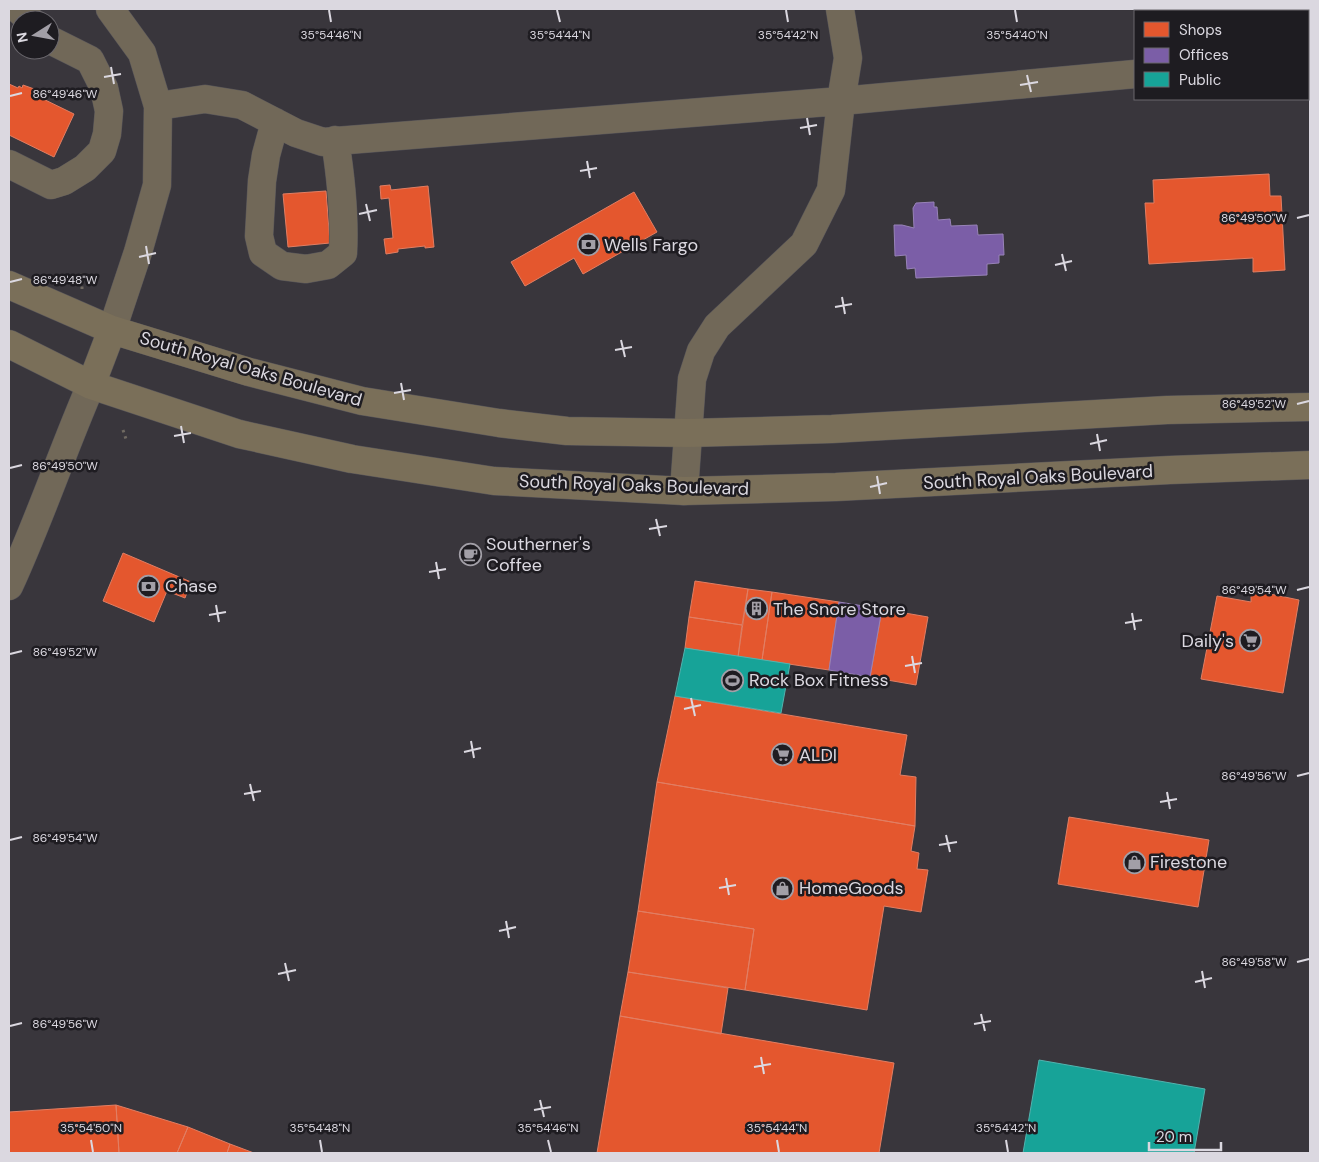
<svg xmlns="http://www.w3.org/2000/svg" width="1319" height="1162" viewBox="0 0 1319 1162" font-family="'DM Sans',sans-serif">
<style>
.shops{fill:#e4572e;stroke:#e17e63}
.offices{fill:#7b5ea7;stroke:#9883b8}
.public{fill:#17a398;stroke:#52b3ae}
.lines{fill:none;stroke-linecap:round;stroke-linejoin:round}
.minor-casing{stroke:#565459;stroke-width:29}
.major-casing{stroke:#565459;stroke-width:29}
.path{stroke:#706a62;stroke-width:3;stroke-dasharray:2.5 4;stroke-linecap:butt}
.minor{stroke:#716858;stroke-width:28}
.major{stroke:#7a6f59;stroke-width:28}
.ticks{fill:none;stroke:#dbd8e0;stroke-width:2}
.labels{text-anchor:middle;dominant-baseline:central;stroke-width:5;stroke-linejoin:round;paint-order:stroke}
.poi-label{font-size:18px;fill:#dbd8e0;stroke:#1e1c21;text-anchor:start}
.street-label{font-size:18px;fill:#dbd8e0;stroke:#1e1c21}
.ticks-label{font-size:12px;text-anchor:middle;fill:#dbd8e0;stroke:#1e1c21;stroke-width:5;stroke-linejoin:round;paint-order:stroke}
</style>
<rect width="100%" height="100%" fill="#39363c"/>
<!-- shops -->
<path class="shops" d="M9,84L18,88L19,86L22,88L23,85L37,90L35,95L74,114L54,157L9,135Z
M1269,174L1270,196H1281L1285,270L1253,272V258L1149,264L1145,203H1154L1153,180Z
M390,185L391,190L428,186L434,247L425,248V246L398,249V252L386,254L384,239L393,238L389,198L381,199L380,186Z
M326,191L330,243L288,247L283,194Z
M634,192L657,232L583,274L574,258L525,286L511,262Z
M123,553L191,582L185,598L167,591L154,622L103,601Z
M695,581L748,589L742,625L689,617Z
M748,589L772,592L762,660L738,657Z
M1251,590L1299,600L1283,693L1201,679L1217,596L1251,602Z
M772,592L839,602L829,670L762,660Z
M882,609L928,617L916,685L870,677Z
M689,617L742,625L738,657L685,648Z
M675,696L907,735L900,775L916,777L915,826L657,782Z
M657,782L915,826L911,851L919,853L917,869L928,870L921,912L884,906L867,1010L745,990L754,929L638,911Z
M1069,817L1209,840L1198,907L1058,884Z
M638,911L754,929L745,990L628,972Z
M628,972L728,988L721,1034L620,1016Z
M620,1016L894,1063L879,1153H597Z
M116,1105L188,1127L177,1153H119Z
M116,1105L119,1153H9V1112Z
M188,1127L230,1144L227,1153H177Z
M230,1144L254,1153H227Z"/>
<!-- offices -->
<path class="offices" d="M934,202V207H937L938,220L950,219L951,226L977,225L978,235L1003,234L1004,255H999V263L987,264V275L916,278L915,268L907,269L906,255L895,256L894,225H902L914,228L913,208L916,203Z
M839,602L882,609L870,677L829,670Z"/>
<!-- public -->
<path class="public" d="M685,648L790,664L781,713L675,696Z
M1039,1060L1205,1089L1194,1153H1023Z"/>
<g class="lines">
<defs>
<path id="minor" d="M110,9L142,53L158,106L157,185L138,252L112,330
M19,10L30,20
M1308,59L1310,58
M158,106L205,99L242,105L296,133L323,142L841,101L1135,74
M275,122L266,155L262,181L259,236L263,253L282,266L306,269L328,265L343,253C345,215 341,178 335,140
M9,164L51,185L64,181L85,168L102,151L107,134L109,111L104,88L90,60L50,40
M684,491L692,379L701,351L717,326L804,244L831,190L841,101L848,58L840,9
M9,586C39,521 62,452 91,385"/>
<path id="major" d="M9,285L112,330L249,372L362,401L499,423L567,431L688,433L832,429L1167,410L1310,407
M9,344L91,385L239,434L352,459L494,481L684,491L836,487L1170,470L1310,465
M91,385L112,330"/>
</defs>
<!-- minor casing -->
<use href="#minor" class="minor-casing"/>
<!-- major casing -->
<use href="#major" class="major-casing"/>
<!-- path -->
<path class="path" d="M82,289V273
M123,430L126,439"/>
<!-- minor -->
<use href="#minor" class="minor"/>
<!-- major -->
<use href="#major" class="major"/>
</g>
<!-- ticks -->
<path class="ticks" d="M329,10L331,22M557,10L560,22M786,10L788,22M1015,10L1017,22M111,67L114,84M1027,75L1031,92M104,77L121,74M1020,85L1038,82M10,96L22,93M807,118L810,135M800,128L817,125M587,161L590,178M580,171L597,168M366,204L370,221M359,214L377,210M1297,218L1309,215M146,246L149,264M1062,254L1066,271M139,257L156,253M1055,265L1072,261M10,282L22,279M842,297L845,314M835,307L852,304M621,340L625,357M615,350L632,347M401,383L404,400M394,393L411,390M1297,404L1309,401M181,426L184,443M1097,434L1100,451M174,436L191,433M1090,444L1107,440M10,468L22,465M877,476L880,494M870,487L887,483M656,519L660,536M649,529L667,526M436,562L439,579M429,572L446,569M1297,590L1309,587M216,605L219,622M1132,613L1135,630M209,615L226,612M1125,623L1142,620M10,654L22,651M912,656L915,673M905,666L922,663M691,698L695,716M684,709L701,705M471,741L474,758M464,752L481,748M1297,776L1309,773M250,784L254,801M1167,792L1170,809M244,794L261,791M1160,802L1177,799M946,835L950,852M10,840L22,837M939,845L957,842M726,878L729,895M719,888L736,885M506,921L509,938M499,931L516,927M1297,962L1309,959M285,963L289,981M1202,971L1205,988M278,974L296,970M1195,982L1212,978M981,1014L985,1031M974,1024L991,1021M10,1026L22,1023M761,1057L764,1074M754,1067L771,1064M540,1100L544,1117M534,1110L551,1107M91,1140L93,1152M320,1140L322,1152M548,1140L551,1152M777,1140L779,1152M1006,1140L1008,1152"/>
<!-- icons -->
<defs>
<symbol id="bank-ring" viewBox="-11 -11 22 22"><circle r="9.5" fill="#1e1c21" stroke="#a29fa7" stroke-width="1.5"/><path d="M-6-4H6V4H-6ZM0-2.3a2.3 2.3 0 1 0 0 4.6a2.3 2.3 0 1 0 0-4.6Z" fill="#a29fa7"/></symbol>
<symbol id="cafe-ring" viewBox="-11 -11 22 22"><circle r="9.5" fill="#1e1c21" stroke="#a29fa7" stroke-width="1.5"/><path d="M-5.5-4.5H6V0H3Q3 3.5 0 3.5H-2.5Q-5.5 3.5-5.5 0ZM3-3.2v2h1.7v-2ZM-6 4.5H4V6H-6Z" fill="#a29fa7"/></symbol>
<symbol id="building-ring" viewBox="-11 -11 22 22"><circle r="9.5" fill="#1e1c21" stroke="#a29fa7" stroke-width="1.5"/><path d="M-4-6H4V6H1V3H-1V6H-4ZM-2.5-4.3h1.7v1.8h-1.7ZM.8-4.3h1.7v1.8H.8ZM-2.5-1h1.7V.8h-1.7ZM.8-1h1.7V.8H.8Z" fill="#a29fa7"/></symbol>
<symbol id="supermarket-ring" viewBox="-11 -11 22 22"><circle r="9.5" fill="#1e1c21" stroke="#a29fa7" stroke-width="1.5"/><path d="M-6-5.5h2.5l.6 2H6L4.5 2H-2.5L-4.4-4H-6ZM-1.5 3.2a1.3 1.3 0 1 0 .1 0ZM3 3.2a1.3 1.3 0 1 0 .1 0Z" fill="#a29fa7"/></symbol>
<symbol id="stadium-ring" viewBox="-11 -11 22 22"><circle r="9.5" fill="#1e1c21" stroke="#a29fa7" stroke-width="1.5"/><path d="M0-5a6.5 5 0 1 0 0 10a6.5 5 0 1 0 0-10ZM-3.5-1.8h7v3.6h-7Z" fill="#a29fa7"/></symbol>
<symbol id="shop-ring" viewBox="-11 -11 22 22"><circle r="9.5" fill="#1e1c21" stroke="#a29fa7" stroke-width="1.5"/><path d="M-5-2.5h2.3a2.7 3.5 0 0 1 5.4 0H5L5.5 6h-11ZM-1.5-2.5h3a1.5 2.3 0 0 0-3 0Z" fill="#a29fa7"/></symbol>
</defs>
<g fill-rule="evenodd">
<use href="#bank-ring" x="576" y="232" width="25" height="25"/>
<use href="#cafe-ring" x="458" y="542" width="25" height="25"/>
<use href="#bank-ring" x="136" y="574" width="25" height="25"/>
<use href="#building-ring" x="744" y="596" width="25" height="25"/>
<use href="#supermarket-ring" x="1238" y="628" width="25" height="25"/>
<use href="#stadium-ring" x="720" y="668" width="25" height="25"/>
<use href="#supermarket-ring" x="770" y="742" width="25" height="25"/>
<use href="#shop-ring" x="1122" y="850" width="25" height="25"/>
<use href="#shop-ring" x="770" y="876" width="25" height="25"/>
</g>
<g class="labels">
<!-- poi labels -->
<g class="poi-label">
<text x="604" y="245">Wells Fargo</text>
<text x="486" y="544">Southerner's<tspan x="486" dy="21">Coffee</tspan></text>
<text x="165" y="586">Chase</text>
<text x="773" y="609">The Snore Store</text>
<text x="1234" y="641" text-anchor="end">Daily's</text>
<text x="749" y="680">Rock Box Fitness</text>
<text x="799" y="755">ALDI</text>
<text x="1150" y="862">Firestone</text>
<text x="799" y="888">HomeGoods</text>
</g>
<!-- street labels -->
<g class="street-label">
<text transform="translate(251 369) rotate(16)">South Royal Oaks Boulevard</text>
<text transform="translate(1038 477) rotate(-3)">South Royal Oaks Boulevard</text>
<text transform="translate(634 485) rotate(2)">South Royal Oaks Boulevard</text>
</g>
</g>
<g class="ticks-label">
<text x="331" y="39">35°54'46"N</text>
<text x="560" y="39">35°54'44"N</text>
<text x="788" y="39">35°54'42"N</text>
<text x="1017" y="39">35°54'40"N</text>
<text x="65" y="98">86°49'46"W</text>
<text x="1254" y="222">86°49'50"W</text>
<text x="65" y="284">86°49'48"W</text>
<text x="1254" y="408">86°49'52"W</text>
<text x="65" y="470">86°49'50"W</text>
<text x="1254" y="594">86°49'54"W</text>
<text x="65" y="656">86°49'52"W</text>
<text x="1254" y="780">86°49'56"W</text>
<text x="65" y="842">86°49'54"W</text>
<text x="1254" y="966">86°49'58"W</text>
<text x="65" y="1028">86°49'56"W</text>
<text x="91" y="1132">35°54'50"N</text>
<text x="320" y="1132">35°54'48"N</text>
<text x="548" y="1132">35°54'46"N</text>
<text x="777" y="1132">35°54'44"N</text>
<text x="1006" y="1132">35°54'42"N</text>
</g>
<!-- border -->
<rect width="1319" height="1162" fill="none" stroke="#dbd8e0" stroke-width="20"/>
<!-- legend -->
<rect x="1134" y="10" width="175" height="90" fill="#1e1c21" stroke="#6a676d"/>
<rect x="1144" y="22" width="25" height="15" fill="#e4572e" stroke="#6a676d"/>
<text x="1179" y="35" font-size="15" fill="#dbd8e0">Shops</text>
<rect x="1144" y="48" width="25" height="15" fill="#7b5ea7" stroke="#6a676d"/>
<text x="1179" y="60" font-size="15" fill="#dbd8e0">Offices</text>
<rect x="1144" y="72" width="25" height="15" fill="#17a398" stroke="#6a676d"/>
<text x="1179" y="85" font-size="15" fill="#dbd8e0">Public</text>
<!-- north arrow -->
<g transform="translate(35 35) rotate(259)"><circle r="24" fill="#1e1c21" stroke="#6a676d"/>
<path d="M0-4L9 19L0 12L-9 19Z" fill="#a29fa7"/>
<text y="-8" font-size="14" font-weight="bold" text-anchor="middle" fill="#dbd8e0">N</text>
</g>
<!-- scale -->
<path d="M1149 1142v8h72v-8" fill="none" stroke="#dbd8e0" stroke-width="2.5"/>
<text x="1156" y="1142" font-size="15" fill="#dbd8e0" stroke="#1e1c21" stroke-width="4" paint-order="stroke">20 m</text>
</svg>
